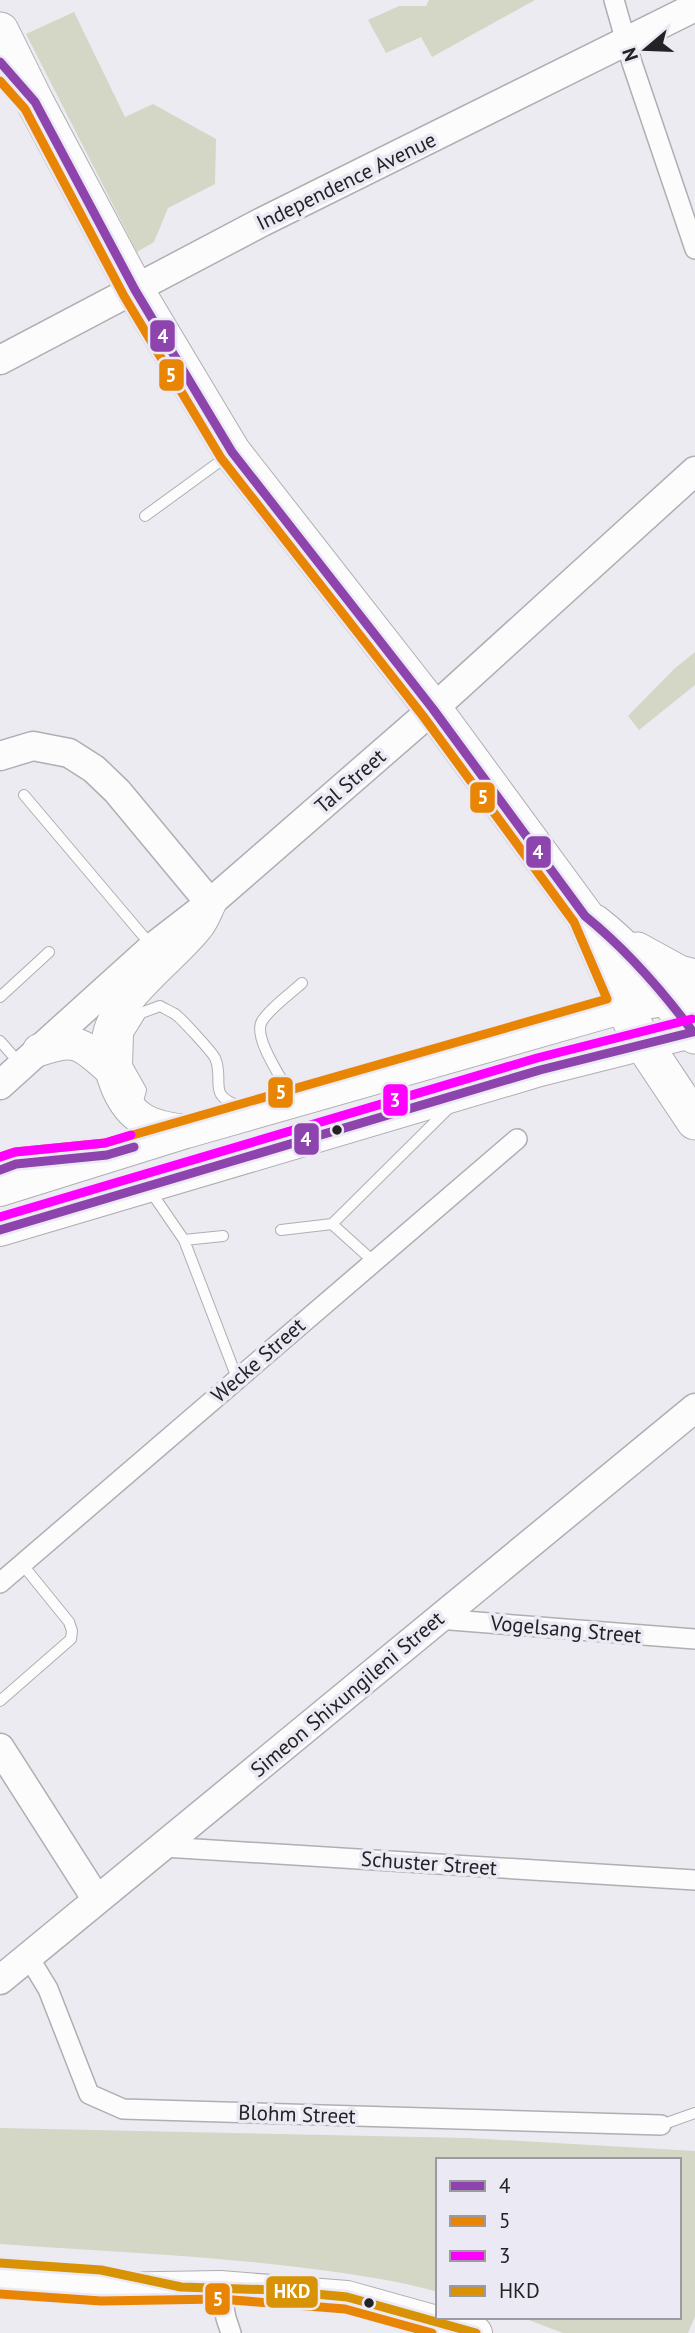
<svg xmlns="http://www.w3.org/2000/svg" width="695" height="2333" viewBox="0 0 695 2333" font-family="'PT Sans',sans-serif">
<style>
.green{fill:#d4d6c6}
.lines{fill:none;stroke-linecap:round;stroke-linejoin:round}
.lane-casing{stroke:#afaeb2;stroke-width:12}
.street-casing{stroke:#afaeb2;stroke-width:22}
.secondary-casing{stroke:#afaeb2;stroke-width:31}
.primary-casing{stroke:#afaeb2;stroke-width:34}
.highway-casing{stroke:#afaeb2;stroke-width:39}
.lane{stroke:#fcfcfd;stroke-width:10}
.street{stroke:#fcfcfd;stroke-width:19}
.secondary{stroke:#fcfcfd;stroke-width:28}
.primary{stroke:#fcfcfd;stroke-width:32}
.highway{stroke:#fcfcfd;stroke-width:37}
.bus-1-casing{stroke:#ebe9f3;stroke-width:14}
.bus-2-casing{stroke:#ebe9f3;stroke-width:14}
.bus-3-casing{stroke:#ebe9f3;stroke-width:14}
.bus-4-casing{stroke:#ebe9f3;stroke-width:14}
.bus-1{stroke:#8e44ad;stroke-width:9}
.bus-2{stroke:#e98504;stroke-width:9}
.bus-3{stroke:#ff00fe;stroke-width:9}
.bus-4{stroke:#d79206;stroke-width:9}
.bus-dot{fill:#232326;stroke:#ebe9f3;stroke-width:2.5}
.labels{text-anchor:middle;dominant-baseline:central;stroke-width:7;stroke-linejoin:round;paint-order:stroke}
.street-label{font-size:21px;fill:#232326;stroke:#ebe9f3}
.line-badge{stroke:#ebe9f3;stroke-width:2.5}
.badge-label{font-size:19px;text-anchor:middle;font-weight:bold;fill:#fff}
</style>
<rect width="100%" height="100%" fill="#ecebf1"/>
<!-- green -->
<path class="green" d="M429,0H535L432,57L421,37L386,53L368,20L399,6H426Z
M74,12L125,117L153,104L216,139L215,184L168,208L154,242L137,252L26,34Z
M695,652V685L639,730L628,716L674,669Z
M0,2128L467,2138L695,2151V2316L688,2333H563L521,2317H679V2160H438V2292C392,2279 344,2273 297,2267C198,2255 99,2251 0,2244Z"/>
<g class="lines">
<defs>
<path id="lane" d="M145,516L226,457
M24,795L150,944
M0,997L49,952
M0,1041L21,1065
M291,1096C283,1080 252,1037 262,1021C271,1007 290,994 302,983
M134,1102L138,1101L141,1090L127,1065L128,1034L141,1013L160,1006C165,1009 170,1011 175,1014C181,1018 212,1052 215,1058C225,1080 206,1096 240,1106
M0,1170L16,1164L47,1161
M149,1189L184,1240L223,1236
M332,1224L373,1261
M281,1230L332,1224L449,1108
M184,1240L237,1378
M0,1701L71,1639L72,1631L69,1622L22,1564
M661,2125L695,2113"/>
<path id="street" d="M614,0L632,63L695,249
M0,1583L517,1139
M438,1619L695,1639
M164,1847L695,1880
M28,1956L48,1989L89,2094L123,2109L661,2125
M220,2287L226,2318L231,2333"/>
<path id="secondary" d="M0,360L262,222L695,7
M0,756L33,746L69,753L94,769L117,791L210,903
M0,1085L153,947L210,903L433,709L695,471
M0,1748L97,1900
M0,1980L695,1408"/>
<path id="primary" d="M39,1050C76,1037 81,1043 110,1069
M185,1131C151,1127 131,1120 117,1087C111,1072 106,1056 108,1040C112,1000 173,958 197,927C203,920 206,911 210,903
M0,1190L186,1132L624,1007L689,995
M0,1230L540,1070L695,1031
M0,2282L101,2289L220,2287L347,2297L476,2333"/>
<path id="highway" d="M0,31L35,102L135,290L232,452L433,709L585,916L624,1007L643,1043L695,1121
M594,923C634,954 666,994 695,1035
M637,951L679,974L695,978"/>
</defs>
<!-- lane casing -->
<use href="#lane" class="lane-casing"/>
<!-- street casing -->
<use href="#street" class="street-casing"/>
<!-- secondary casing -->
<use href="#secondary" class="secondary-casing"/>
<!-- primary casing -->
<use href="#primary" class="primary-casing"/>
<!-- highway casing -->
<use href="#highway" class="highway-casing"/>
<!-- lane -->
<use href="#lane" class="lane"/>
<!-- street -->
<use href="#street" class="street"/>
<!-- secondary -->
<use href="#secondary" class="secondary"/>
<!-- primary -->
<use href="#primary" class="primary"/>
<!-- highway -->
<use href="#highway" class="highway"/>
<defs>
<path id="bus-1" d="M0,62L35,102L135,290L232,452L433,709L585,916C627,950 661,989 693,1032L540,1070L0,1230
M0,1170L16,1164L107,1155L134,1147"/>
<path id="bus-2" d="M0,81L25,109L124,296L221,458L423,716L574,922L607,999L105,1143L15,1152L0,1157
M0,2294L101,2301L220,2299L345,2309L432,2333"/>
<path id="bus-3" d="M0,1157L15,1152L105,1143L131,1135
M0,1217L537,1058L692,1019"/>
<path id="bus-4" d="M0,2263L101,2270L181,2287L274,2290L347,2297L476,2333"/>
</defs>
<!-- bus-1 casing -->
<use href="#bus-1" class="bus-1-casing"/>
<!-- bus-2 casing -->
<use href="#bus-2" class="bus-2-casing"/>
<!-- bus-3 casing -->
<use href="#bus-3" class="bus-3-casing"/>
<!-- bus-4 casing -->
<use href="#bus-4" class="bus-4-casing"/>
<!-- bus-1 -->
<use href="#bus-1" class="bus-1"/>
<!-- bus-2 -->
<use href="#bus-2" class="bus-2"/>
<!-- bus-3 -->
<use href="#bus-3" class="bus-3"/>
<!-- bus-4 -->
<use href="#bus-4" class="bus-4"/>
</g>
<!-- markers -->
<g class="bus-dot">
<circle cx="337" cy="1130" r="6"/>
<circle cx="369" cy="2303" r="6"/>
</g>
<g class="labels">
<!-- street labels -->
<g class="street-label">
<text transform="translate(346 181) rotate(-26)">Independence Avenue</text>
<text transform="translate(350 781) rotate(-41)">Tal Street</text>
<text transform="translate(258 1360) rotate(-41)">Wecke Street</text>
<text transform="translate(566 1629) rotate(5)">Vogelsang Street</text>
<text transform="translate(347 1694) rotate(-40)">Simeon Shixungileni Street</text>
<text transform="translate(429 1863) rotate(4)">Schuster Street</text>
<text transform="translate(297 2114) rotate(2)">Blohm Street</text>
</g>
</g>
<g class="line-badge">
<rect x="149" y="319" width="27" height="34" rx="7" fill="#8e44ad"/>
<rect x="158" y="358" width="27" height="34" rx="7" fill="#e98504"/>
<rect x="469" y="781" width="27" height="33" rx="7" fill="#e98504"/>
<rect x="525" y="835" width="27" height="34" rx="7" fill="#8e44ad"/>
<rect x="267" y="1076" width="27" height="33" rx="7" fill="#e98504"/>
<rect x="382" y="1083" width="27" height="34" rx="7" fill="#ff00fe"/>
<rect x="293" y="1122" width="27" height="34" rx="7" fill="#8e44ad"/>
<rect x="265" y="2275" width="54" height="34" rx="7" fill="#d79206"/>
<rect x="204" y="2282" width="27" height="34" rx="7" fill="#e98504"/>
</g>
<g class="badge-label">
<text x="163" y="343">4</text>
<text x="171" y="382">5</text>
<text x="483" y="804">5</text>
<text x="538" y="859">4</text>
<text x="281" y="1099">5</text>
<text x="395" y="1107">3</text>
<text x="306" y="1146">4</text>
<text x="292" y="2298">HKD</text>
<text x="218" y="2306">5</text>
</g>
<!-- legend -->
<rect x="436" y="2158" width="245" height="161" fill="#ebe9f3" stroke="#9b9aa1" stroke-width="2"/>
<rect x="450" y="2181" width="35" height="10" fill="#8e44ad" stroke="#9b9aa1" stroke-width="2"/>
<text x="499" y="2193" font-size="21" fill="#232326">4</text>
<rect x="450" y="2216" width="35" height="10" fill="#e98504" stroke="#9b9aa1" stroke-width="2"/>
<text x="499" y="2228" font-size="21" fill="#232326">5</text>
<rect x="450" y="2251" width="35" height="10" fill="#ff00fe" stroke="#9b9aa1" stroke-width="2"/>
<text x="499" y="2263" font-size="21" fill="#232326">3</text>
<rect x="450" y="2286" width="35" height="10" fill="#d79206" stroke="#9b9aa1" stroke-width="2"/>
<text x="499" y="2298" font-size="21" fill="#232326">HKD</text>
<!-- north arrow -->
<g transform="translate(646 49) rotate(251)" stroke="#ebe9f3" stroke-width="5" paint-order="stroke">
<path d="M0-5L12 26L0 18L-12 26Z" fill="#232326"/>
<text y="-10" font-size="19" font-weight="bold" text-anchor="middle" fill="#232326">N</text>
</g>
</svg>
